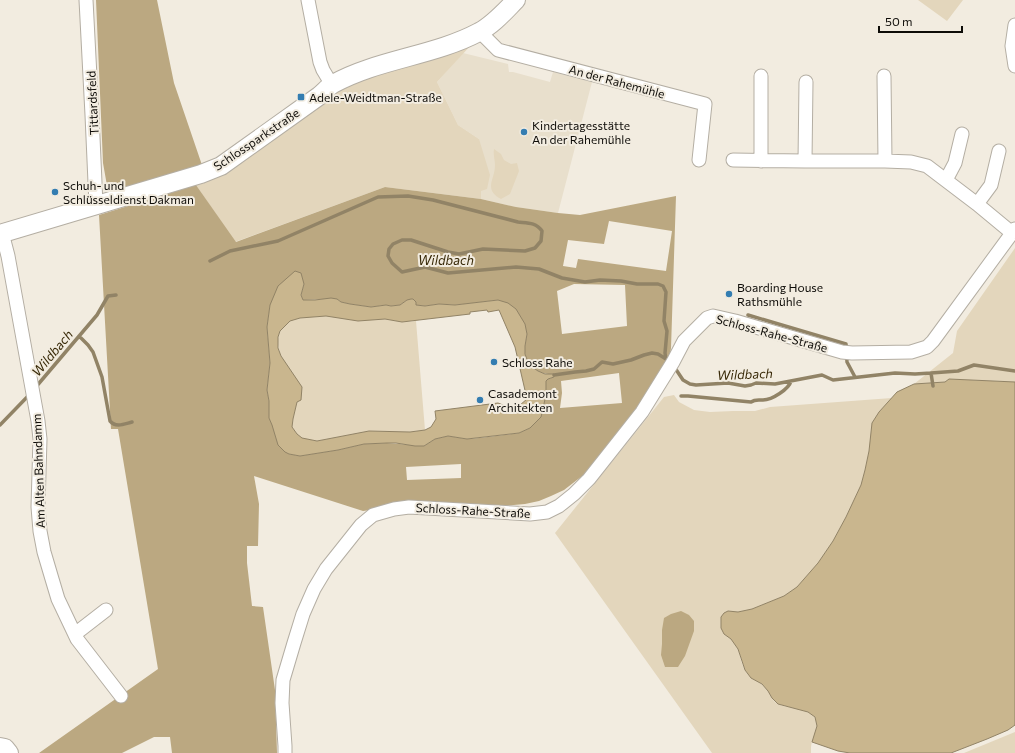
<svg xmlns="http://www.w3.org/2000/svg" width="1015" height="753" viewBox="0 0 1015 753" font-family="Commissioner,sans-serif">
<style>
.built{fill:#e8dfcc}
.green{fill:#e3d6bc}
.forest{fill:#bba881;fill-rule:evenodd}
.water{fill:#c9b68e;stroke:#918366;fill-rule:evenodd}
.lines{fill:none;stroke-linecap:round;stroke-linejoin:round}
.stream{stroke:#918366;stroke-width:3.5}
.street-casing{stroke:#b4aea3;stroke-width:15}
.secondary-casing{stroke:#b4aea3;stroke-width:20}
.street{stroke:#fff;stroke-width:13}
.secondary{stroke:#fff;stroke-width:18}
.poi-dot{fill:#347db1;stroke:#f2ece0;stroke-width:1.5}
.labels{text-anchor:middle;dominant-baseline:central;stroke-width:4;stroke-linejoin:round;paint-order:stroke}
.street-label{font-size:12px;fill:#0e0c08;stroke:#f2ece0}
.poi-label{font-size:12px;fill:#0e0c08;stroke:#f2ece0;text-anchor:start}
.water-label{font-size:13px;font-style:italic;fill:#382907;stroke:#f2ece0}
</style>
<rect width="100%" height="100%" fill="#f2ece0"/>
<!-- built -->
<path class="built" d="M463,53L508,64L509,72H513L550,82L553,72L592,82L558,213L516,207L481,199V191L479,139L458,125L437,82Z"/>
<!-- green -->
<path class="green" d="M918,0H963L947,21Z
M472,44L437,82L458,125L479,139L490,175L487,189L481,191V199L385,187L235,242L196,185L336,91L355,83Z
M494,149L501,154L504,160L511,164L517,163L519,171L510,194L501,199C483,189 495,180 495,165C495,160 493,155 494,149Z
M1015,248V382L949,379L945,382L914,384L953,353L957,331Z
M326,316L385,319L402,322L416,321L425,430L410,432L369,431L317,441L302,439L297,434L292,427L293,419L297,402L302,387C288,370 263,339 290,321C298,316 316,317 326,316Z
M674,395L679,402L694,410L710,412L733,411H755L770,407L892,398L879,412L869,451L865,470L861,485L846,517L833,541L818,563L797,587L784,596L752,609L738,612L728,611L724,634C742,645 737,654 745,670C750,680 761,681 767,690C771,695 772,701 778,704C788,709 809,707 815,718C821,727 812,737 811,747C811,749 811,751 811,753H712L555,533L664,397Z
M1015,732V753H964Z"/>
<!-- forest -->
<path class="forest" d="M96,0H157L174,83L203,168L109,197L103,163Z
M196,185L236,242L385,187L481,199L516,207L558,213L580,215L676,196L671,348L670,355L637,409L586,473L564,490L551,496L539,501L525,504L501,506L399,502L378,509L363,511L254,476L259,504L258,546H247V563L252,606L263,607L275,690L277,753H172L170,737H154L122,753H39L158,669L118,429H111L99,215ZM609,221L672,231L666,271L578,259L576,268L563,266L568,240L604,244ZM304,284L301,295L303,300L337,299L341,302L350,304L371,307L386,305L391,306L400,305L407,300L415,305L425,306L439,304L455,305L466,304L498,300L527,334C526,340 524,347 525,353C526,367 541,375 553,374L554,377L548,379L546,381L530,428L519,433L479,438L467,439L448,436L435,439L424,446L387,443L364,444L338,450L300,456L289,454L269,418V401L267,390L270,363L267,327L270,306ZM574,284L625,285L627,326L562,334L557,291ZM619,373L622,403L560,408L562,393L561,381ZM461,464V478L407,480L406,467Z
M681,611L689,615L694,621V631L685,656L678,667H665L661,655L662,644V630L664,618L671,614Z"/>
<!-- water -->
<path class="water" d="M295,271L301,273L304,284L301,295L303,300H315L331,298L337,299L341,302L350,304L371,307L386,305L391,306L400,305L407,300L411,299H413L416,302V305L425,306L439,304L455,305L498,300L508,303L516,309L525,324L527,334L525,346V354L528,362L532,367L538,371L545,374H554V377L548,379L546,381V395L541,417L530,428L519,433L467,439L448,436L435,439L424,446H415L396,443H387L364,444L338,450L300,456L289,454L285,452L278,445L272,425L269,418V401L267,390L270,363L267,327L270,305L278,286ZM487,310L488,312L499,310L515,347L527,399L520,405L508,407L498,403L435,411L436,419L431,427L425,430L410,432L369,431L317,441L302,438L297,434L292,427L293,419L297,402L301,400L302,387L281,356L278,348V337L280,331L290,321L300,318L326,316L358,321L385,319L402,322L470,314V312Z
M949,379L1015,382V725L1008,730L987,739L951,753H850L838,751L812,742L817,726L815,717L808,712L778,704L772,698L768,691L762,684L751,678L745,670L738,649L731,639L724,634L721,628V617L724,613L728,611L738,612L752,609L784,596L797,587L818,563L833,541L846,517L861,485L865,470L869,451L872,423L879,412L897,392L914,384L945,382Z"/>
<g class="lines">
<!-- stream -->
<path class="stream" d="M210,261L230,251L278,241L378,197L408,196L433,200L518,222C527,223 536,222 542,231L541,241L535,248L525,251L483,249L459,254L448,252L411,240H402L393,244L389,249L388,256L392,263L402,272L425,267L448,273L516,267L539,269L562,278L585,282L600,280L621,281L637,284H658L663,286L666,292L664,321L667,331L665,353L666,359L677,371L683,380L690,384L696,385L728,383L745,386L751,385L756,383L775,384L822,375L833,380L895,373L915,374L931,373L958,371L974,365L1015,371
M748,315L846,344L847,362L855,377
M79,336L88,345L93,352L102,377L110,421C116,428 124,424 132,422
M931,373L933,386
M554,375L575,372L586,371L594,369L602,362L613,364L631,360L644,355L652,353L658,354L666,359
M35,388L97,315L108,296L116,295
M681,396H688L751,402C755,399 758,400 763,400C772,400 789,389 791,381
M0,425L30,394"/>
<defs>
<path id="street" d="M86,0L92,115L96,205
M308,0L320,62L323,70L332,85
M1015,25L1012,46L1015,66
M480,32L498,50L705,104L699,160
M761,76V161
M884,76L885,161
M733,160L805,161H885L911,162L927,166L977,204L1012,233
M805,161L806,82
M946,180L955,163L962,134
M977,204L991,185L999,151
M2,233L8,256L38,421L40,439L38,507L40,531L44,552L52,579L58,599L77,639L121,696
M75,634L106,610
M285,753V746L282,703L283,680L294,643L303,614L314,589L326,569L361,525L373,515L394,509L409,507L530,514L547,512L559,506L574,494L589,479L642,412L673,362L684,341L707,318L713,316L735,321L842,352L852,353L911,352L927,347L933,341L1015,229"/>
<path id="secondary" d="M0,234L201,174L221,166L319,96C324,92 328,87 333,84C378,59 434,56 479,32C493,25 505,11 516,0
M0,747L5,748L9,753"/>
</defs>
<!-- street casing -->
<use href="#street" class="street-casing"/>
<!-- secondary casing -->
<use href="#secondary" class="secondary-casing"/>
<!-- street -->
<use href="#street" class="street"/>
<!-- secondary -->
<use href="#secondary" class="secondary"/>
</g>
<!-- markers -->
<g class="poi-dot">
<rect x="297" y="93" width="8" height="8" rx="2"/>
<circle cx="524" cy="132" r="4"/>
<circle cx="55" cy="192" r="4"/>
<circle cx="729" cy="294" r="4"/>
<circle cx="494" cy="362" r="4"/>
<circle cx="480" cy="400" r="4"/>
</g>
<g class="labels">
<!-- street labels -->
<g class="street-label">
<text transform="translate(617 81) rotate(15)">An der Rahemühle</text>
<text transform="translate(92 103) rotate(-93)">Tittardsfeld</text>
<text transform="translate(256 139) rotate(-34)">Schlossparkstraße</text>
<text transform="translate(772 333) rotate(15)">Schloss-Rahe-Straße</text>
<text transform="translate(38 471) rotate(-92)">Am Alten Bahndamm</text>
<text transform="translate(473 510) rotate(3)">Schloss-Rahe-Straße</text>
</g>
<!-- poi labels -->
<g class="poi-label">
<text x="309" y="97">Adele-Weidtman-Straße</text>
<text x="532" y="125">Kindertagesstätte<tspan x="532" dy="14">An der Rahemühle</tspan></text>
<text x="63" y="185">Schuh- und<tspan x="63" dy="14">Schlüsseldienst Dakman</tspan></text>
<text x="737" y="287">Boarding House<tspan x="737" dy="14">Rathsmühle</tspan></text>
<text x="502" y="362">Schloss Rahe</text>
<text x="488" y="393">Casademont<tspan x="488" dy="14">Architekten</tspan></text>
</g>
<!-- water labels -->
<g class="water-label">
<text x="446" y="260">Wildbach</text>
<text transform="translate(52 353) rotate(-50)">Wildbach</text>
<text transform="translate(745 374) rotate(-2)">Wildbach</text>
</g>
</g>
<!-- scale -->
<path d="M879 26v6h83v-6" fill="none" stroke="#0e0c08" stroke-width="2"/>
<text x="885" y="26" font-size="12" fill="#0e0c08" stroke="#f2ece0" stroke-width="3" paint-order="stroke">50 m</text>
</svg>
